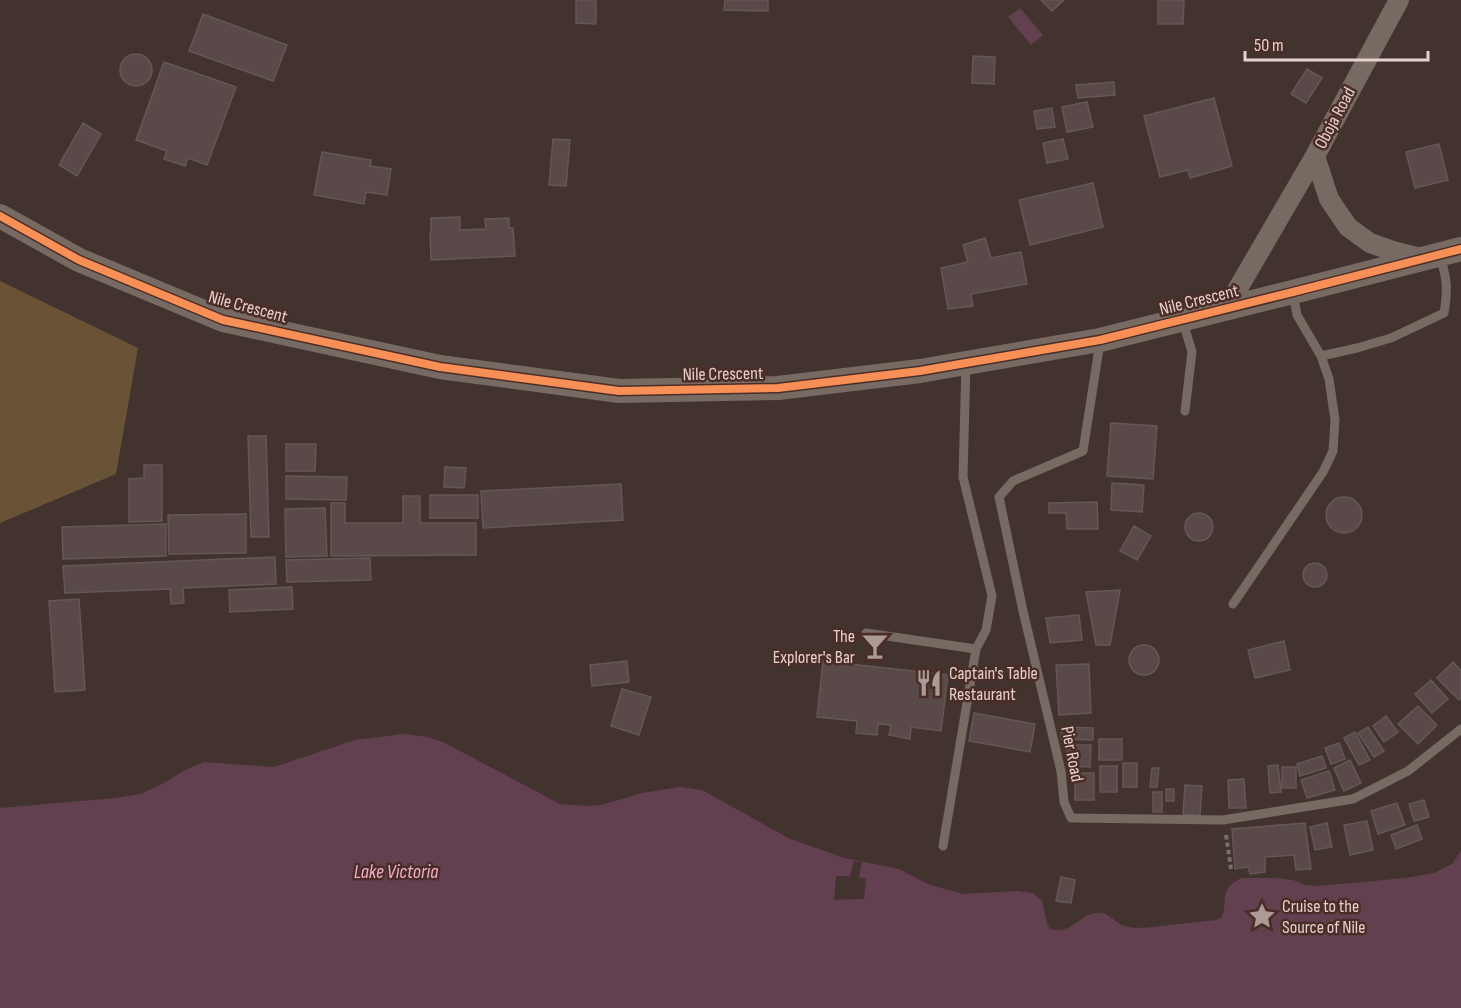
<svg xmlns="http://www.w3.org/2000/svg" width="1461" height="1008" viewBox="0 0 1461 1008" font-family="'Sofia Sans Condensed',sans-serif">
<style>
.green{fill:#695336}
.water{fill:#634050}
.pier{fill:#43332f}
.building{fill:#594a49;stroke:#655756;stroke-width:1.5}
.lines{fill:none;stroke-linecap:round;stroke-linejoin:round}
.path{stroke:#7a6e69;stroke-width:4;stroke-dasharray:4.5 3;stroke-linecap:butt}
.service{stroke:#776a63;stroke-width:9}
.minor{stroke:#776a63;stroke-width:20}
.tertiary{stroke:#776a63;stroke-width:24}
.cycleway-casing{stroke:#4b2d27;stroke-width:11}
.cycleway{stroke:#f78f57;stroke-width:8}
.labels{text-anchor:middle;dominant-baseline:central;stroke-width:5;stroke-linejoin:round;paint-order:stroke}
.street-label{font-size:18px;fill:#e5d1cd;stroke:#4b2d27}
.poi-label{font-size:18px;fill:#e5d1cd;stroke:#4b2d27;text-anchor:start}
.water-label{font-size:20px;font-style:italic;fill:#f0adcc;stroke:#4b2d27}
</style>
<rect width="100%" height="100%" fill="#43332f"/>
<!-- green -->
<path class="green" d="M0,281L138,348L116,474L0,523Z"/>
<!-- water -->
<path class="water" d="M1020,8L1043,35L1031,45L1008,17Z
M403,734L427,737L443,742L560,804L586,806L601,805L642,793L680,787L702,790L788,838L844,858L899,869L928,884L963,894L1017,891L1033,893L1042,901L1047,923L1050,929C1072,935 1078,915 1096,913C1111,911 1115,926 1129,927C1139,929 1151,927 1161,926C1179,924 1198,922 1216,920L1222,917L1224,910L1225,895L1229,886L1241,878H1276L1293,880L1305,885L1318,886L1406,878L1434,873L1452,864L1461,851V1008H0V808L116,798L140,794L164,783L185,770L204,762L274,767L355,740Z"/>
<!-- pier -->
<path class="pier" d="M854,861L862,862L859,877L866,879L864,899L834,900L836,876H850Z"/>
<!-- building -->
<path class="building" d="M576,0H596V24L576,23Z
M725,0H768V11L724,10Z
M1041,0H1064L1052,11Z
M1158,0H1184L1183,24H1158Z
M203,14L287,45L273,81L189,51Z
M120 70a16 16 0 1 1 32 0a16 16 0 1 1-32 0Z
M973,56L995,57L994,84L972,83Z
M164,62L236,87L207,165L188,158L185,166L164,159L167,151L136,140Z
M1307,69L1322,78L1306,103L1291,94Z
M1114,82L1115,95L1078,98L1076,85Z
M1214,98L1232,166L1190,178L1188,170L1160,177L1144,116Z
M1087,102L1093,127L1067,132L1062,107Z
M1052,108L1055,127L1037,129L1034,111Z
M83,123L101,134L77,176L59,165Z
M553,139L570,140L566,186L549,185Z
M1063,139L1068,159L1047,163L1043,143Z
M1439,144L1448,180L1415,188L1406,152Z
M322,152L371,160L370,166L391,169L387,195L366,192L364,204L314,195Z
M1093,183L1103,227L1030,245L1019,200Z
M460,217V230L486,229L485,219L509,218V228H513L515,256L431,260L430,232H431V218Z
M985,238L991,258L1021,252L1027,284L971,294L973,306L948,309L941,268L968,262L963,245Z
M1111,423L1157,426L1153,479L1107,476Z
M248,436H266L269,537H251Z
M286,444H316L315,471H286Z
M144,465H162V521L129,522V479L144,478Z
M445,467L466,468L464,488L444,487Z
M286,476L347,477L346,500L286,499Z
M1112,483L1144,485L1142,512L1111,510Z
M621,484L623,520L483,528L481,491Z
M430,495H478V518H430Z
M403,496H420V523H476V555L331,556V503H345V523H403Z
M1326 515a18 18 0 1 1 36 0a18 18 0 1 1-36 0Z
M1097,502L1098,529H1067L1066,513H1049V503Z
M325,508L327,556L286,557L285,509Z
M1185 527a14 14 0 1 1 28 0a14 14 0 1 1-28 0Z
M246,514V553L169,554L168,515Z
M166,524V556L63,559L62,527Z
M1134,526L1151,536L1137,560L1120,551Z
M275,557L276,584L183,588L184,603L171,604L170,589L65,593L63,566Z
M370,558L371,580L287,582L286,560Z
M1303 575a12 12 0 1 1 24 0a12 12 0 1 1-24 0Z
M292,587L293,609L230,612L229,590Z
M1120,590L1110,645H1096L1086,592Z
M79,599L85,690L55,692L49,601Z
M1079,615L1082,640L1050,643L1046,618Z
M1284,641L1290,670L1255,678L1248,650Z
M1129 660a15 15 0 1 1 30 0a15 15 0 1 1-30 0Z
M627,661L629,682L592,686L590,665Z
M823,661L948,675L941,731L911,727L910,739L889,735L891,725L878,724L877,735L856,733L857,721L817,717Z
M1453,662L1461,671V698L1459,700L1437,678Z
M1089,664L1091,713L1059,715L1056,665Z
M1431,680L1448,699L1432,713L1415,694Z
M622,689L651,697L639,735L611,726Z
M1418,706L1437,725L1418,744L1398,724Z
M974,713L1035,724L1030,752L969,741Z
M1386,716L1398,732L1384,742L1373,726Z
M1061,727L1093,728V740L1061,739Z
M1368,727L1384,751L1374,757L1358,733Z
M1355,732L1370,760L1359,765L1344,738Z
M1099,739H1122V760H1099Z
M1339,743L1345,759L1331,764L1325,748Z
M1067,745H1091L1090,767L1067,766Z
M1322,756L1326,768L1300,776L1297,764Z
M1350,760L1361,783L1344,791L1334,768Z
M1123,763H1137V787H1123Z
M1278,765L1281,792L1270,793L1268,766Z
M1100,766H1117V792H1100Z
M1282,767H1296V788H1282Z
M1152,768H1159L1157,787H1150Z
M1329,771L1335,790L1307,798L1301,780Z
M1075,773H1094V800H1075Z
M1244,779L1246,808H1229L1228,780Z
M1185,785L1202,786L1200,815L1183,814Z
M1166,789H1174V801H1166Z
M1153,792H1162V812H1153Z
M1424,800L1429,817L1414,821L1409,804Z
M1397,803L1405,825L1378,834L1371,811Z
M1367,821L1373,850L1350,855L1344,825Z
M1305,823L1311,869L1296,870L1294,855L1265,857V872L1250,874L1248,867L1235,869L1232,829Z
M1327,823L1332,847L1315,850L1310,827Z
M1417,825L1422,839L1396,849L1391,835Z
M1061,877L1075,880L1071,903L1056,901Z"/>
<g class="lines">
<!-- path -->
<path class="path" d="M1226,835L1231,869"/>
<!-- service -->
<path class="service" d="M1183,322L1192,352L1185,411
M1100,342L1083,451L1013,481L999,497L1023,611L1061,771L1064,802L1071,818L1223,820L1353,799L1408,771L1461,729
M1321,356L1357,348L1391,338L1444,313C1448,290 1447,278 1440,256
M1233,604L1323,472L1333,451L1335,420L1329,379L1321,356L1297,315L1293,292
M866,633L976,649
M943,846L976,649L986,630L992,596L963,477L966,363"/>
<!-- minor -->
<path class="minor" d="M1315,156L1329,199L1348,227L1370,243L1393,251L1424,259
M1226,309L1315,156L1399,0"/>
<!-- tertiary -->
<path class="tertiary" d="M0,216L79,260L223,320L440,367L619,391L778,388L920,371L966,363L1100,340L1293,292L1461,249"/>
<defs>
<path id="cycleway" d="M0,216L79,260L223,320L440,367L619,391L778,388L920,371L966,363L1100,340L1293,292L1461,249"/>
</defs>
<!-- cycleway casing -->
<use href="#cycleway" class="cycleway-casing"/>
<!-- cycleway -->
<use href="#cycleway" class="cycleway"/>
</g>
<!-- icons -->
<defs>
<symbol id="bar-bare" viewBox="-9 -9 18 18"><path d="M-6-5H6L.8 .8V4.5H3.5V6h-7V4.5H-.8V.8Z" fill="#ac9a96" stroke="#4b2d27" stroke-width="2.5" paint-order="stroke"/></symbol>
<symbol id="restaurant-bare" viewBox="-9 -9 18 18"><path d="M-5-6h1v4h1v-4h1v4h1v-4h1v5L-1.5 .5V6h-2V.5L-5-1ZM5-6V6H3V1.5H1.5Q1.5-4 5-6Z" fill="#ac9a96" stroke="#4b2d27" stroke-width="2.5" paint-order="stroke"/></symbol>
<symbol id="sight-bare" viewBox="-9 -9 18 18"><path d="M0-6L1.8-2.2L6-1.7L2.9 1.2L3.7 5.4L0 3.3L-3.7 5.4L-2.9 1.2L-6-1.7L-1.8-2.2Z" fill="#ac9a96" stroke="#4b2d27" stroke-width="2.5" paint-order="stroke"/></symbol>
</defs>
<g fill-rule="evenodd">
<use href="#bar-bare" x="856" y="627" width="38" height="38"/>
<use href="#restaurant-bare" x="910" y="664" width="38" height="38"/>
<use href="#sight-bare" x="1243" y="897" width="38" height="38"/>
</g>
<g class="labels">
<!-- street labels -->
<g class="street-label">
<text transform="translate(1335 118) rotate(-62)">Oboja Road</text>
<text transform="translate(1199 300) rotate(-14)">Nile Crescent</text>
<text transform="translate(248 307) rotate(15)">Nile Crescent</text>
<text transform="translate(723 374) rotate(-1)">Nile Crescent</text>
<text transform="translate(1072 754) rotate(79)">Pier Road</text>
</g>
<!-- poi labels -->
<g class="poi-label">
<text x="855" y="636" text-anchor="end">The<tspan x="855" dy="21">Explorer's Bar</tspan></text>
<text x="949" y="673">Captain's Table<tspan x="949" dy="21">Restaurant</tspan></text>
<text x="1282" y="906">Cruise to the<tspan x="1282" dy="21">Source of Nile</tspan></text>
</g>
<!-- water labels -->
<g class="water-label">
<text x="396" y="872">Lake Victoria</text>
</g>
</g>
<!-- scale -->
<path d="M1245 51v9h183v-9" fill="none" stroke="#e5d1cd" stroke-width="3"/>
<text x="1254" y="51" font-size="18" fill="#e5d1cd" stroke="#4b2d27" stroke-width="4.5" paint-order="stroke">50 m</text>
</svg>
